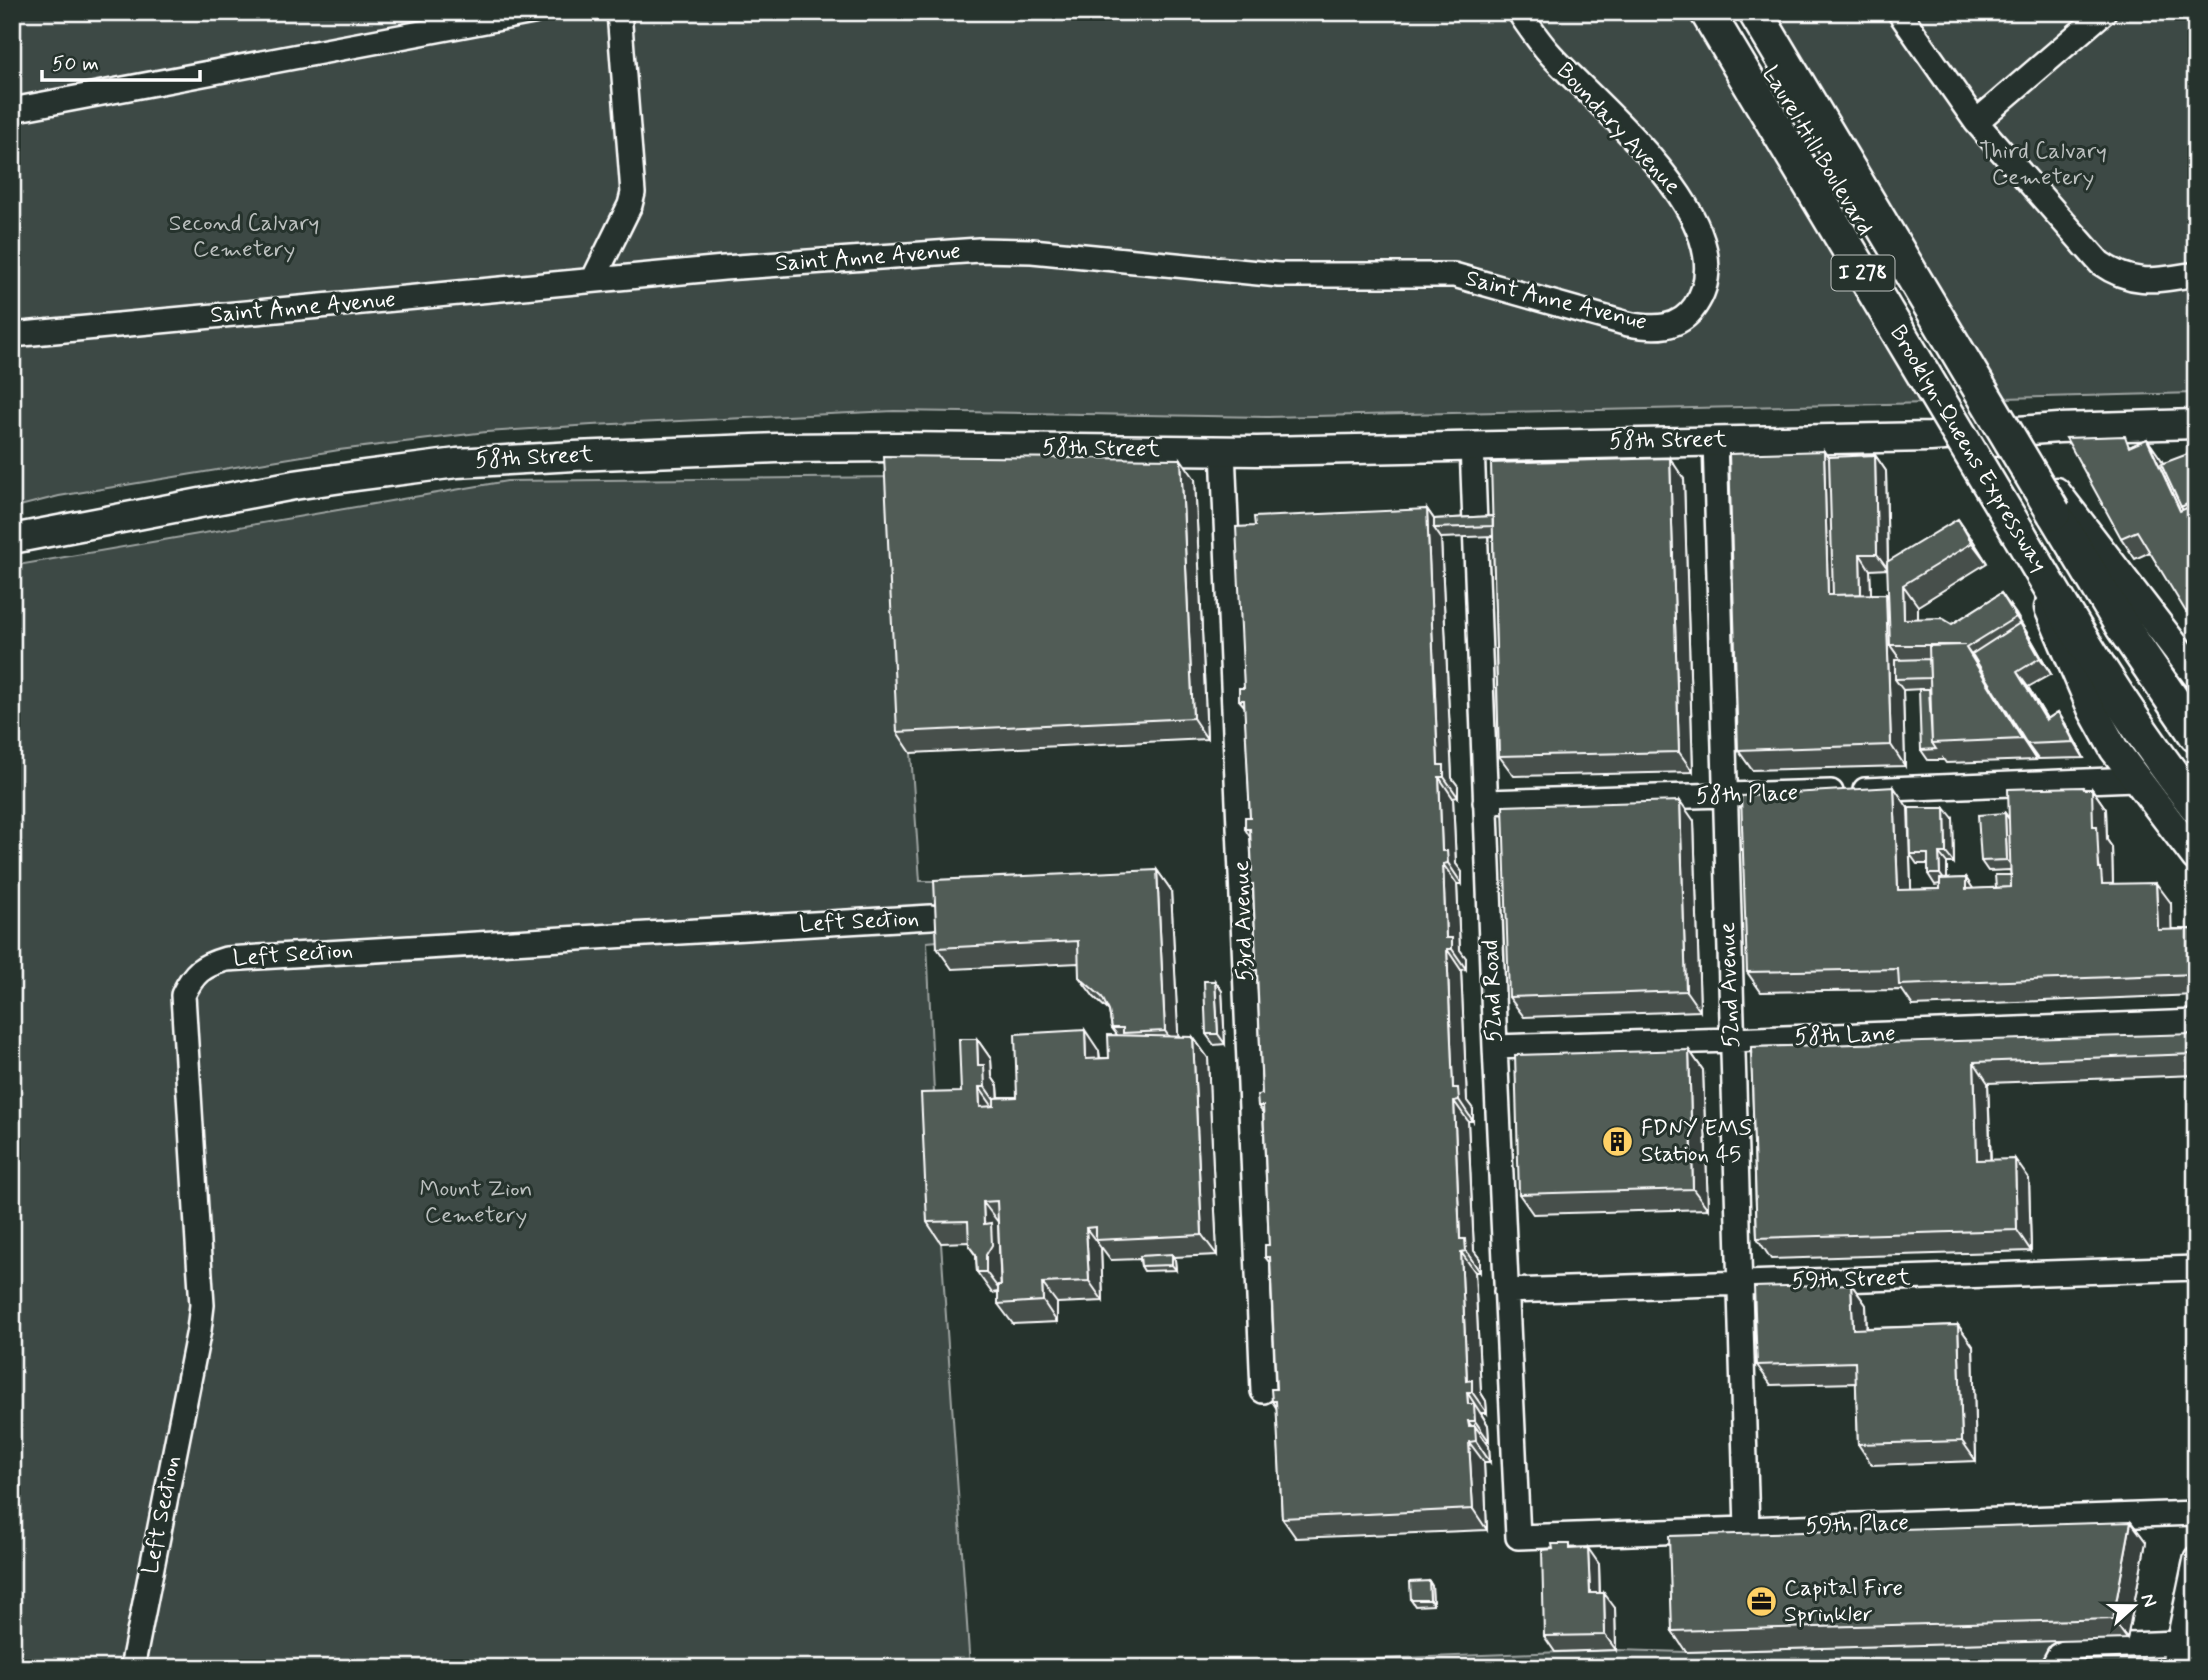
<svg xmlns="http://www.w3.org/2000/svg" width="2208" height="1680" viewBox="0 0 2208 1680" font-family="Mynerve,sans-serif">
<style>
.green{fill:#3e4944;stroke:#9ea4a2;stroke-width:2}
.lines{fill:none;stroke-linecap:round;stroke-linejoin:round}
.minor-casing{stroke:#fff;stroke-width:28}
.major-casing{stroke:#fff;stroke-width:33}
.highway-casing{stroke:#fff;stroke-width:38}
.minor{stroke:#26332d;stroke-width:23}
.major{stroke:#26332d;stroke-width:28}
.highway{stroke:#26332d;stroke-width:33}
.highway-bridge-casing{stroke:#fff;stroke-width:38;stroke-linecap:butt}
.highway-bridge{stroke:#26332d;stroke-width:33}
.wall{fill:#464f4b;stroke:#fff;stroke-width:2;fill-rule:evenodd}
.shaded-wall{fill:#39403d;stroke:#fff;stroke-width:2}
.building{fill:#515c57;stroke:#fff;stroke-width:2}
.labels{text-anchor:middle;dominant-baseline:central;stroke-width:6;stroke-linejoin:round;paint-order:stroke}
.shield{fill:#26332d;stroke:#bec2c0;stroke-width:2}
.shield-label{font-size:21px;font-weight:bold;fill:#fff}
.street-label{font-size:23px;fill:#fff;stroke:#26332d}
.park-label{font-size:23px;fill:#bbbfbe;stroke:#26332d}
.poi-label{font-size:23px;fill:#fff;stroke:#26332d;text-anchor:start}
</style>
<rect width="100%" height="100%" fill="#26332d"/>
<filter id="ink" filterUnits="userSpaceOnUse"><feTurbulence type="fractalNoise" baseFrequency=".0143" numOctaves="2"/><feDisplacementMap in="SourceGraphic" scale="14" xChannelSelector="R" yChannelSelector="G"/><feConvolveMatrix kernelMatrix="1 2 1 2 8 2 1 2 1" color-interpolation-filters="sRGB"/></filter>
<g filter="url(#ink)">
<!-- green -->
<path class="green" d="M12,12H1696L1930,403L1267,417L894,411L592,425L486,432L339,450L59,496L12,508Z
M1774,12H2196V393L2004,398Z
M899,477L911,753L920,881H947L950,940L927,942L941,1243L970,1668H12V566L507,481Z
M2146,1638L2140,1668H1065L1300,1662L1616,1650L1686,1652Z"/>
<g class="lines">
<defs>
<path id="minor" d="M1899,12L1976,122L2100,263C2134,287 2158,280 2196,274
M12,110L533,12
M1976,122L2104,12
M593,280L630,205L633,193L619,12
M12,335L724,268L979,250L1032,251L1279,275H1454L1628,324C1654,329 1679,330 1695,306C1750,227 1598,107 1551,55C1539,42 1529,27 1519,12
M1715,440L1747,1529
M1472,445L1495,1047L1518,1537L2196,1513
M1223,450L1263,1391
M1865,790L2135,779
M1485,802L1831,792
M1495,1047L1732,1040L2196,1022
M1506,1291L2196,1268
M132,1668L199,1330L202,1305L199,1259L183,995C194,972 202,966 226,959L931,917
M2052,1668L2059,1655L2078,1647L2178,1643
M2173,1668L2196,1558"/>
<path id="major" d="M1734,12L1985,433L1998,441
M2056,492L2196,674
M12,539L294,485L356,476L457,463L574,456L777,448L898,447L1257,451L1930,437L2059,428L2196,424
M2049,608L2093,711L2114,749L2196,857"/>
<path id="highway" d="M2054,513L2122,626L2196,735
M2019,534C2074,628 2129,721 2196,806"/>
</defs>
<!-- minor casing -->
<use href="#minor" class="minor-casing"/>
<!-- major casing -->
<use href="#major" class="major-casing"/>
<!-- highway casing -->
<use href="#highway" class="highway-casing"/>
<!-- minor -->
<use href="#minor" class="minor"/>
<!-- major -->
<use href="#major" class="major"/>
<!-- highway -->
<use href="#highway" class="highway"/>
<defs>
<path id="highway-bridge" d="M1707,12L2019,534
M1755,12L2054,513"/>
</defs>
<!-- highway-bridge casing -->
<use href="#highway-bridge" class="highway-bridge-casing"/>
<!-- highway-bridge -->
<use href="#highway-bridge" class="highway-bridge"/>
</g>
<!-- wall -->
<path class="wall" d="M2147,439L2163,463L2196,456V626L2150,552L2135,559L2121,538L2132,446Z
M1875,455L1886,471L1888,562L1972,539L1987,563L1918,606V619L1952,624L2001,593L2031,639L2051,674L2028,687L2047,719L2058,712L2068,728L2084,758L2038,759L2027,744L1981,668L2036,760L1946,763L1943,759V760H1928L1921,750L1922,689L1903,690L1905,766L1752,770L1738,750L1829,459ZM1888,569L1889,597L1886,594H1871L1870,570Z
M1195,479L1207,739L911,753L897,732Z
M1684,479L1693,772L1514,776L1499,756L1493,536L1441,538L1452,778L1458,786V797L1453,798L1456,864L1462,872V884H1457L1460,950L1466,958V969L1461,970L1467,1101L1473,1109V1121H1468L1474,1251L1480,1259V1272H1475L1481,1393L1486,1401L1487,1413H1481L1482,1415L1488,1425L1489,1441H1486L1489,1446L1490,1462H1484L1487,1530L1296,1538L1282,1518L1277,1409L1272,1401L1276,1389L1270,1263L1265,1257L1269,1245L1263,1113L1258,1106L1262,1094L1257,977L1252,970L1256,958L1253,891L1248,884L1252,871L1250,837L1245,829L1250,817L1245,707L1239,700L1244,688L1255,526L1427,509L1434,519L1493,516Z
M2083,787L2085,789H2092L2106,809L2107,840L2112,847L2113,884L2171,903V929H2196V995L1913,1006L1902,990L1761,992L1747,972L1908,808L1909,842L1953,818L1954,863H1947V879L1966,878L1973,889L1996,888L2011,875L2010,870L1988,871L1981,861L2005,813L2009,818ZM1910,854L1917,864H1928V874L1935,885L1940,884V889L1911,890Z
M1694,821L1700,1011L1524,1017L1509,997Z
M1157,870L1171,890L1178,1037H1193L1208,1058L1217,1255L1174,1257L1175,1260L1176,1270L1144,1271L1141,1266L1140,1259L1111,1260L1102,1248H1101L1103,1301L1057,1303V1322L1013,1324L998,1304V1292L992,1293L977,1272L976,1256L969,1246V1242L941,1243L927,1222L977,1039L991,1059L992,1077L998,1086L999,1097H1017L1099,1051L1100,1058H1109L1117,1035L1112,1028L1109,1011L1094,997L1079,977V963L952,969L937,948Z
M1215,981L1222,991L1225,1044L1214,1045L1206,1034Z
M2196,1037V1075L1988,1083L1991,1160L2029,1179L2031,1251L1771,1259L1757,1238L1751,1047Z
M1689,1050L1703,1070L1708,1209L1533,1214L1519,1194Z
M1851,1284L1866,1305L1867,1328L1958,1325L1973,1346L1976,1461L1872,1465L1858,1444L1856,1383L1771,1385L1757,1365Z
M2131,1522L2146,1542L2127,1639L1686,1652L1672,1631Z
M1572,1548L1599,1564L1600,1593L1615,1608L1616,1650L1555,1652L1544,1636Z
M1429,1581L1432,1586L1433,1605L1415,1606L1411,1600Z"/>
<!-- shaded-wall -->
<path class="shaded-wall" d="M2147,439L2161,459L2183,506L2181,507L2188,518L2180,511Z
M1824,451L1838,471L1833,599L1828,595Z
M1875,455L1886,471L1888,569L1877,554Z
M1670,458L1684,479L1693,772L1679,752Z
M1181,459L1195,479L1207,739L1193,718Z
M1427,509L1440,528H1434L1441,538L1452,778L1458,786V797L1444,777L1438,765Z
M1958,519L1972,539L1987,563L1972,543Z
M1860,554L1870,570L1872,613L1861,598Z
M1903,585L1918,606V639L1904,619Z
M2001,593L2016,614L2030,638L2016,617Z
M1886,594L1900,614L1890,645L1902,662L1895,679L1903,690L1905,766L1891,745Z
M2020,623L2031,639L2051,674L2040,658Z
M1966,648L1980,668L2036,760L2022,739Z
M2017,672L2028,687L2057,735L2046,720Z
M2058,712L2068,728L2084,758L2074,742Z
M1439,777L1453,798L1456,864L1462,872V884L1448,863L1442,851Z
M1894,787L1908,808L1912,911L1898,890Z
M2083,787L2092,799V789L2106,809L2107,840L2112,847L2113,885L2102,884L2093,826Z
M1680,801L1694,821L1700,1011L1686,991Z
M1945,808L1953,818L1954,863L1946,853Z
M2005,813L2012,824L2015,870L2007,860Z
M1939,853L1947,863V884L1940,874Z
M1443,864L1457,884L1460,950L1466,958V969L1452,949L1446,938Z
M1157,870L1171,890L1179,1051L1165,1031Z
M1966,878L1980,899L1966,889Z
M2156,883L2171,903L2172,950L2158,930Z
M1447,949L1461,970L1467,1101L1473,1109V1121L1459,1100L1453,1088Z
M1215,981L1222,991L1225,1044L1218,1034Z
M1085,1030L1099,1051L1101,1079L1086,1059Z
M2194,1034L2196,1037V1056L2195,1054Z
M1193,1037L1208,1058L1217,1255L1202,1235Z
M977,1039L991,1059L992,1077L998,1086L999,1107L985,1087L978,1065Z
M1689,1050L1703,1070L1708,1209L1693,1189Z
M1974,1062L1988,1083L1991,1180L1977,1160Z
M979,1087L993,1107H980Z
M1454,1101L1468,1121L1474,1251L1480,1259V1272L1466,1251L1460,1239Z
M2015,1159L2029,1179L2031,1251L2017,1230Z
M983,1202L998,1222L1001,1292L986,1272Z
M1086,1228L1101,1248L1103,1301L1089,1281Z
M1461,1252L1475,1272L1481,1393L1486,1401L1487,1413L1472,1392L1467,1381Z
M1172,1254L1175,1260L1176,1270L1172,1265Z
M1042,1283L1057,1303V1322L1043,1301Z
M1851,1284L1866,1305L1867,1349L1853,1329Z
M1958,1325L1973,1346L1976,1461L1962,1441Z
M1467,1392L1488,1425L1489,1441L1475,1421L1468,1404Z
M1468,1421L1475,1431V1426L1489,1446L1490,1462L1476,1441L1469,1426Z
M1469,1442L1484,1462L1487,1530L1473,1509Z
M2131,1522L2146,1542L2127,1639L2113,1619Z
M1588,1548L1599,1564L1600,1609L1590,1593Z
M1429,1581L1432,1586L1433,1605L1430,1600Z
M1604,1593L1615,1608L1616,1650L1605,1635Z"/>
<!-- building -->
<path class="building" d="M2125,436L2129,447L2147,439L2180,511L2196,504V607L2186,612L2137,531L2121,538L2066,438Z
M1824,451L1828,595L1886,594L1891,745L1738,750L1729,454Z
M2193,452L2196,457V483L2191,485L2196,495V500L2181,507L2161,464Z
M1875,455L1877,554H1860L1861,594L1833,595L1829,457Z
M884,456L1181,459L1193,718L897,732Z
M1670,458L1679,752L1499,756L1491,463Z
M1427,509L1438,765H1444V777H1439L1442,851H1447L1448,863L1443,864L1446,938H1452V949H1447L1453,1088H1458L1459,1100L1454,1101L1460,1239H1465L1466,1251L1461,1252L1467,1381L1472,1380V1392H1467L1468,1404H1474L1475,1421H1468L1469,1426H1475L1476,1441L1469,1442L1473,1509L1282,1518L1276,1401H1272L1271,1389H1276L1270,1257H1265V1245H1269L1263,1106H1258L1257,1095L1262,1094L1257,970H1252L1251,958H1256L1253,884H1248L1247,872L1252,871L1250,829H1245V817H1250L1244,700H1239V688H1244L1236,527L1255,526L1254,517Z
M1493,516V526L1434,528V519Z
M1958,519L1972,543L1903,585L1904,619L1942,618L1952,624L2001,593L2016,617L1966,648L2022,739L1932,743L1929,646L1965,645H1890L1887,562Z
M2020,623L2040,658L2017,672L2046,720L2058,712L2074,742L2027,744L1972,654Z
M1929,659L1930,678L1895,679V660Z
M1919,689H1929L1932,743L1936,749L1921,750Z
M1894,787L1898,890L1940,889V879L1966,878V889L2011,887L2008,789L2083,787L2084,789H2092L2093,826H2097L2099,869H2101L2102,884L2156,883L2158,930L2196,929V974L1899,985L1898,969L1747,972L1741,796Z
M1680,801L1686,991L1509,997L1503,806Z
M1909,808H1945L1946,853H1939L1940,874H1928V854H1910Z
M2005,813L2007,860L1981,861L1978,815Z
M1157,870L1165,1031L1123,1033V1028H1112L1109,1011L1102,997L1079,977L1078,941L937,948L934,880Z
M1995,875H2011V887L1996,888Z
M1204,981H1215L1218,1034H1206Z
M1085,1030L1086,1059L1109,1058L1108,1035L1193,1037L1202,1235L1096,1240V1227L1086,1228L1089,1281L1042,1283L1043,1301L998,1304V1285H1001L997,1201L983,1202L984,1224L991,1223L992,1245L986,1255V1272H977L976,1255L969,1246L968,1221L927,1222L921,1093L961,1092L959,1039H977L978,1065H984L985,1087H979L980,1107L994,1106V1098L1017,1097L1015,1034Z
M2194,1034L2195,1054L1974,1062L1977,1160L2015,1159L2017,1230L1757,1238L1751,1047Z
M1689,1050L1693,1189L1519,1194L1515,1055Z
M1172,1254V1265L1141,1266L1140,1256Z
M1851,1284L1853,1329L1958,1325L1962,1441L1858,1444L1855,1362L1757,1365L1754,1287Z
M2131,1522L2113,1619L1672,1631L1669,1536Z
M1552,1544H1569V1549L1588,1548L1590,1593H1604L1605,1635L1544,1636L1542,1550L1553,1549Z
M1429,1581L1430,1600H1411L1410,1582Z"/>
</g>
<!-- icons -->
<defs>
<symbol id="building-disc" viewBox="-11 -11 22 22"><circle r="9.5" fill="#ffd166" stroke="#26332d"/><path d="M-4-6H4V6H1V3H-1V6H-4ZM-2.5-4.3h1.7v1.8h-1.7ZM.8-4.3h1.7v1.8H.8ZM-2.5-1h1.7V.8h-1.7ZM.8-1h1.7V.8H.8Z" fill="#111"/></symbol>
<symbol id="office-disc" viewBox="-11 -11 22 22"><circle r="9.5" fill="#ffd166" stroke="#26332d"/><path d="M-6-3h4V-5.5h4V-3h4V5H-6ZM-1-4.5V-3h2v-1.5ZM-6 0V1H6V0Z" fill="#111"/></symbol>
</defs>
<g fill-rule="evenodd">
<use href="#building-disc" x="1600" y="1124" width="35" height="35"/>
<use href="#office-disc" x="1744" y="1584" width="35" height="35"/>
</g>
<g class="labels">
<!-- shield labels -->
<rect class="shield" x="1831.5" y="255.5" width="63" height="35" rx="5"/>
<g class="shield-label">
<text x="1863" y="273">I 278</text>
</g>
<!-- street labels -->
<g class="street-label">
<text transform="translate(1618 129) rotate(47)">Boundary Avenue</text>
<text transform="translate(1817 151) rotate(59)">Laurel Hill Boulevard</text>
<text transform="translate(868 258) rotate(-4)">Saint Anne Avenue</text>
<text transform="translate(1556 301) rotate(14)">Saint Anne Avenue</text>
<text transform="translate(303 308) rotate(-5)">Saint Anne Avenue</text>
<text transform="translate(1668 441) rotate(-1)">58th Street</text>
<text transform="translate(1101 449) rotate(1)">58th Street</text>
<text transform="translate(1968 449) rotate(59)">Brooklyn-Queens Expressway</text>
<text transform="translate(534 458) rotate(-3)">58th Street</text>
<text transform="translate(1747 795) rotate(-2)">58th Place</text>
<text transform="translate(1244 921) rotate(-92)">53rd Avenue</text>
<text transform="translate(859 922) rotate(-3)">Left Section</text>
<text transform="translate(293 955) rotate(-4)">Left Section</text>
<text transform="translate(1730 985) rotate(-92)">52nd Avenue</text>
<text transform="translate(1493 991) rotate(-92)">52nd Road</text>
<text transform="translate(1845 1036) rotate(-2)">58th Lane</text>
<text transform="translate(1851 1280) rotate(-2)">59th Street</text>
<text transform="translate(162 1515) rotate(-79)">Left Section</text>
<text transform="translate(1857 1525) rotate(-2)">59th Place</text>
</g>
<!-- park labels -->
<g class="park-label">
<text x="2043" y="152">Third Calvary<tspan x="2043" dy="26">Cemetery</tspan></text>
<text x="244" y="224">Second Calvary<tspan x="244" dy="26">Cemetery</tspan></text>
<text x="476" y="1190">Mount Zion<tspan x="476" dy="26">Cemetery</tspan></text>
</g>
<!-- poi labels -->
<g class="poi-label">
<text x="1641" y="1129">FDNY EMS<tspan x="1641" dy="26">Station 45</tspan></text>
<text x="1784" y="1589">Capital Fire<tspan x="1784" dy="26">Sprinkler</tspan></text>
</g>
</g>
<!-- margin -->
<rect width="2208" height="1680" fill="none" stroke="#26332d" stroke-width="42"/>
<rect x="21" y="21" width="2166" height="1638" fill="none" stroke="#fff" stroke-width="2.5" filter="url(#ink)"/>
<!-- north arrow -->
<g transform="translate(2134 1606) rotate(69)" stroke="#26332d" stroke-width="5" paint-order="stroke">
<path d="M0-5L12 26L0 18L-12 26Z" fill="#ffffff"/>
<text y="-10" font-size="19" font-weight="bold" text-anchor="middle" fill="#ffffff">N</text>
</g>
<!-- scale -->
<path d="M42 70v10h158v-10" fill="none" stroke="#ffffff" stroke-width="3.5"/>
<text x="52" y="70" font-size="21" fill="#ffffff" stroke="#26332d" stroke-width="5" paint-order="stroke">50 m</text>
</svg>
